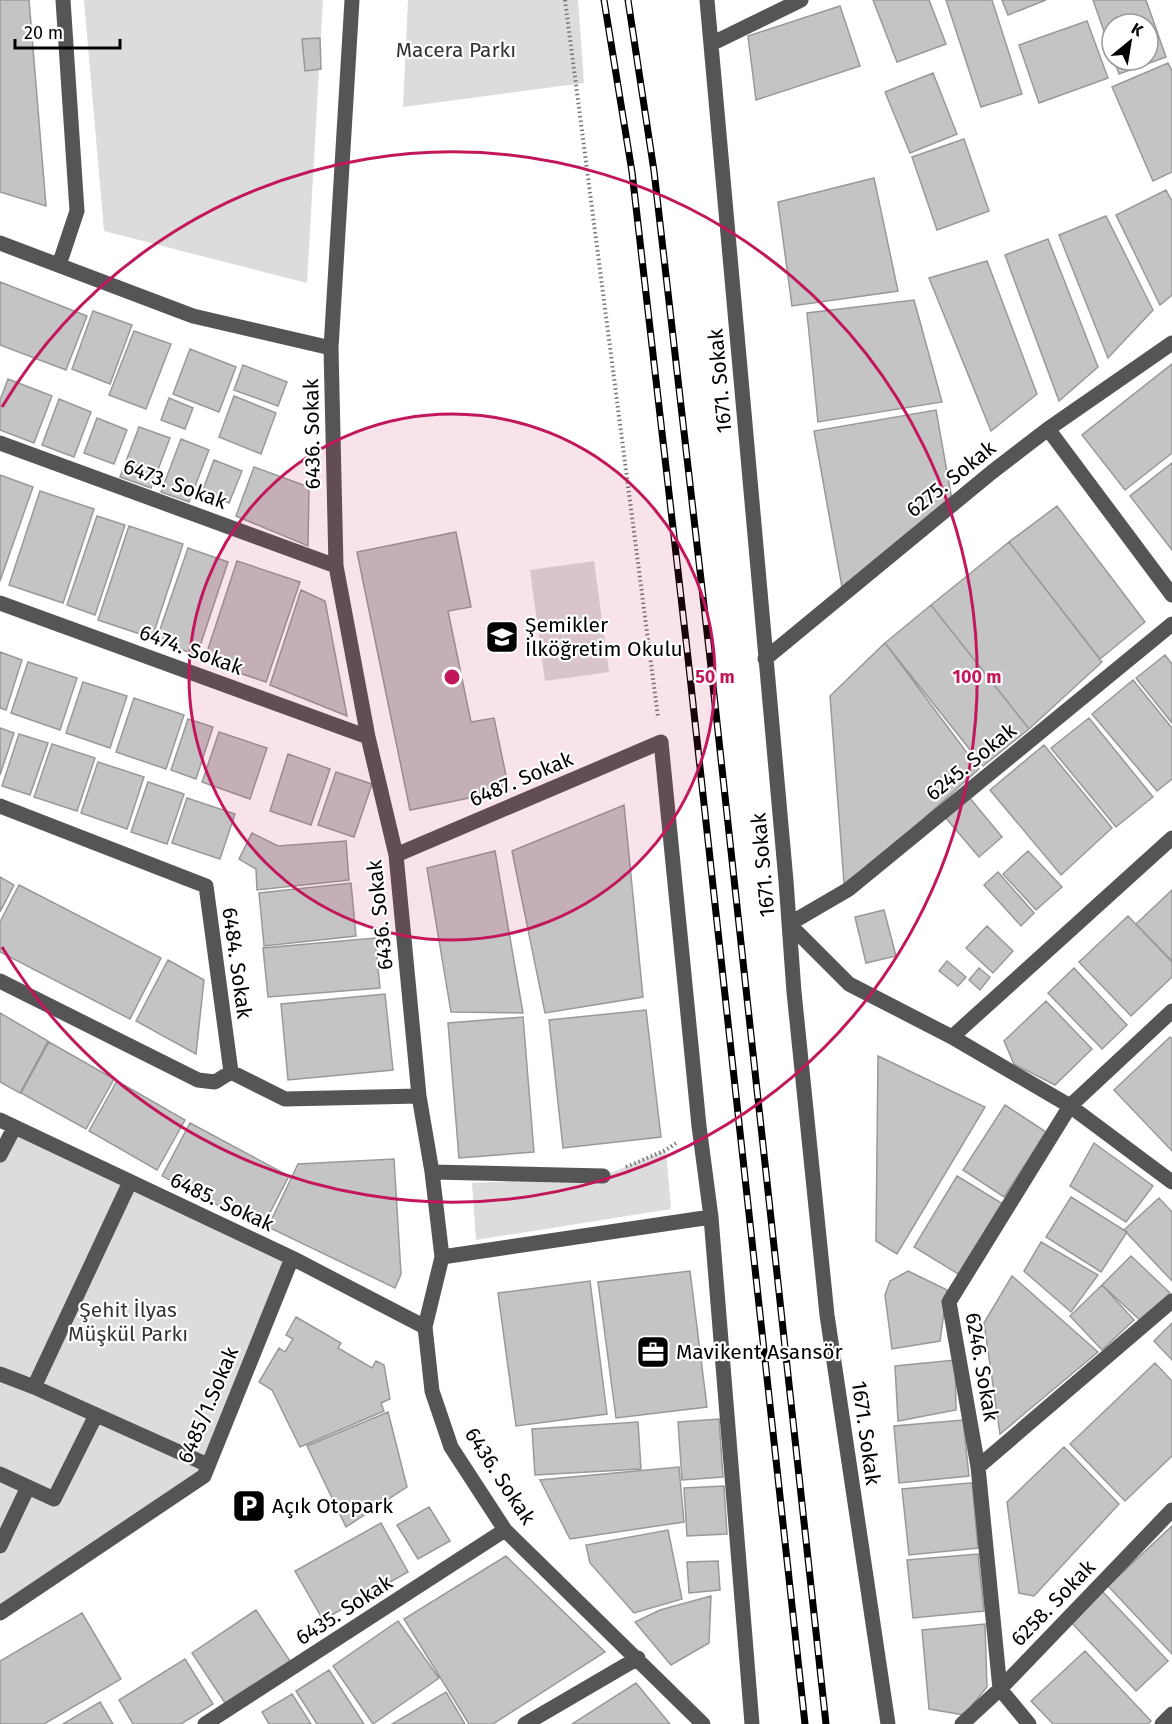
<svg xmlns="http://www.w3.org/2000/svg" width="1172" height="1724" viewBox="0 0 1172 1724" font-family="'Fira Sans',sans-serif">
<style>
.green{fill:#dcdcdc}
.building{fill:#c4c4c4;stroke:#999;stroke-width:1.5}
.lines{fill:none;stroke-linecap:round;stroke-linejoin:round}
.path{stroke:#777;stroke-width:4;stroke-dasharray:1.5 3;stroke-linecap:butt}
.minor{stroke:#555;stroke-width:15}
.rail-casing{stroke:#000;stroke-width:7}
.rail{stroke:#fff;stroke-width:4.5;stroke-dasharray:14;stroke-linecap:butt}
.ring{fill:none;stroke:#c2185b;stroke-width:3}
.labels{text-anchor:middle;dominant-baseline:central;stroke-width:4.5;stroke-linejoin:round;paint-order:stroke}
.park-label{font-size:21px;fill:#333;stroke:#fff}
.street-label{font-size:21px;fill:#000;stroke:#fff}
.poi-label{font-size:21px;fill:#000;stroke:#fff;text-anchor:start}
.centre{fill:#c2185b;stroke:#fff;stroke-width:3}
.ring-label{font-size:18px;text-anchor:middle;font-weight:bold;fill:#c2185b;stroke:#fff;stroke-width:4.5;stroke-linejoin:round;paint-order:stroke}
</style>
<rect width="100%" height="100%" fill="#fff"/>
<!-- green -->
<path class="green" d="M84,0H323L307,283L104,231Z
M408,0H578L584,83L403,107Z
M594,561L609,672L545,681L530,570Z
M14,1128L292,1258L204,1476L0,1613V1155Z
M666,1150L671,1209L476,1240L472,1183L603,1176Z"/>
<!-- building -->
<path class="building" d="M0,0H29L46,206L0,192Z
M873,0H929L946,44L897,62Z
M946,0H992L1022,94L981,107Z
M1002,0H1046L1008,15Z
M1093,0H1146L1166,57L1119,74L1114,60H1148V24H1112V54Z
M840,6L860,66L756,100L748,36Z
M1087,21L1108,78L1039,103L1019,45Z
M320,38L321,69L305,71L302,39Z
M1168,63L1172,71V172L1153,181L1112,87Z
M933,73L957,134L910,153L885,92Z
M964,139L989,211L937,230L912,157Z
M874,178L898,291L792,306L778,202Z
M1166,190L1172,201V295L1160,305L1116,215Z
M1106,216L1153,310L1108,358L1059,235Z
M1048,239L1098,367L1059,401L1005,255Z
M987,261L1037,394L991,431L929,278Z
M0,282L87,316L66,370L0,345Z
M914,300L942,402L818,422L807,313Z
M93,311L132,325L110,384L72,369Z
M134,331L171,344L146,409L109,395Z
M190,349L236,367L219,412L173,394Z
M1172,364V453L1125,490L1082,435Z
M243,365L287,382L278,406L234,390Z
M8,379L52,396L34,443L0,430V400Z
M234,396L276,413L261,454L219,437Z
M169,398L193,408L185,429L161,420Z
M59,399L91,412L74,457L42,445Z
M936,410L952,500L842,587L814,431Z
M97,418L127,430L114,464L84,453Z
M139,427L170,438L151,488L120,477Z
M181,439L209,450L189,502L161,492Z
M214,460L242,471L229,503L202,492Z
M1172,463V550L1130,496Z
M254,467L309,487L308,546L236,516Z
M0,475L33,487L0,581Z
M40,491L94,509L63,603L9,585Z
M1057,506L1145,622L1100,659L1009,542Z
M97,516L125,525L95,615L67,605Z
M129,526L183,544L152,638L98,620Z
M456,532L471,607L448,611L471,722L494,718L509,790L410,810L357,552Z
M1009,542L1102,662L1029,729L931,605Z
M188,548L228,562L197,655L156,641Z
M237,561L300,582L266,682L204,661Z
M301,590L325,601L347,716L270,685Z
M931,605L1029,729L983,766L885,643Z
M885,643L979,769L882,856L844,883L830,696Z
M0,652L22,660L6,710L0,708Z
M1165,655L1172,664V723L1136,678Z
M28,662L77,678L60,730L11,713Z
M1133,680L1172,728V779L1157,791L1092,714Z
M83,682L127,696L110,748L66,733Z
M134,698L184,715L166,769L116,752Z
M1089,718L1153,797L1116,827L1051,748Z
M188,719L213,727L196,779L171,770Z
M0,728L14,733L0,775Z
M219,732L267,748L250,799L202,782Z
M19,734L48,743L30,795L2,786Z
M52,744L95,758L77,811L34,797Z
M1044,745L1112,828L1061,875L990,790Z
M288,754L330,769L311,825L270,811Z
M98,762L144,777L127,829L81,813Z
M336,772L372,784L354,837L318,825Z
M148,782L184,794L167,844L131,832Z
M969,797L1002,837L979,857L945,817Z
M187,798L235,814L220,859L172,843Z
M624,805L643,997L545,1013L512,851Z
M252,833L278,846L346,841L349,880L257,890L256,869L239,859Z
M495,851L523,1013L451,1012L427,868Z
M1028,851L1062,887L1036,910L1003,874Z
M998,872L1034,913L1021,926L984,885Z
M0,877L14,885L0,912Z
M351,883L356,936L264,946L259,893Z
M19,885L161,958L130,1019L0,952V922Z
M1172,890V961L1136,924Z
M884,910L896,956L866,963L855,917Z
M1128,916L1172,962V977L1131,1016L1079,962Z
M987,926L1013,951L993,973L966,948Z
M375,938L380,988L268,997L263,948Z
M168,960L204,980L196,1054L136,1021Z
M947,961L966,977L958,986L939,971Z
M979,968L990,977L980,990L969,980Z
M1074,968L1127,1025L1102,1049L1048,993Z
M385,994L393,1070L288,1080L281,1004Z
M1046,1001L1092,1049L1055,1085L1014,1064L1004,1041Z
M646,1010L661,1137L563,1148L549,1020Z
M0,1013L48,1041L20,1093L0,1082Z
M523,1017L534,1152L459,1158L448,1023Z
M1170,1037L1172,1039V1151L1114,1090Z
M49,1042L114,1079L86,1129L21,1093Z
M878,1056L985,1107L897,1254L876,1241Z
M117,1081L185,1120L157,1170L89,1131Z
M1005,1105L1046,1132L1004,1197L963,1170Z
M190,1123L289,1176L262,1228L162,1176Z
M1094,1143L1153,1186L1126,1222L1070,1186Z
M394,1159L401,1274L395,1288L268,1227L298,1164Z
M957,1176L1003,1204L960,1275L914,1247Z
M1071,1197L1127,1232L1101,1272L1046,1237Z
M1159,1198L1172,1212V1281L1124,1230Z
M1041,1242L1098,1275L1071,1312L1024,1271Z
M1131,1256L1170,1293L1142,1322L1102,1285Z
M690,1271L707,1407L616,1418L598,1282Z
M908,1271L947,1290L940,1341L892,1349L885,1295L890,1281Z
M1012,1276L1098,1352L1000,1434L984,1323Z
M590,1281L607,1414L516,1426L498,1293Z
M1102,1285L1134,1320L1102,1350L1070,1316Z
M296,1317L341,1343L338,1348L372,1368L376,1361L384,1365L390,1399L381,1403L384,1411L300,1447L272,1390L259,1382L279,1348L285,1352L293,1339L286,1335Z
M1172,1323V1360L1154,1341Z
M955,1360L956,1410L898,1421L895,1366Z
M1155,1363L1172,1381V1456L1125,1501L1070,1444Z
M388,1412L407,1487L346,1527L307,1446Z
M719,1419L723,1477L682,1480L678,1422Z
M963,1420L969,1476L899,1483L894,1426Z
M638,1422L641,1469L535,1475L532,1429Z
M1064,1447L1119,1504L1034,1596L1019,1593L1007,1502Z
M679,1467L684,1522L570,1539L540,1480Z
M970,1483H972L978,1548L909,1555L902,1489Z
M724,1486L727,1534L687,1536L684,1488Z
M429,1507L450,1541L418,1559L397,1525Z
M381,1523L408,1572L323,1620L295,1571Z
M1172,1526V1654L1108,1586Z
M668,1530L682,1599L634,1613L590,1563L586,1545Z
M978,1554L984,1611L913,1618L907,1560Z
M506,1556L605,1652L493,1724H469L404,1619Z
M718,1561L720,1590L689,1593L687,1562Z
M1102,1591L1168,1661L1136,1691L1070,1621Z
M711,1596L709,1643L671,1665L635,1622L660,1610Z
M256,1610L292,1664L227,1706L192,1653Z
M82,1613L121,1679L44,1724H0V1661Z
M398,1621L439,1678L373,1724L333,1666Z
M985,1624L987,1687L964,1715L929,1709L922,1630Z
M1085,1651L1151,1721L1148,1724H1053L1031,1701Z
M185,1659L213,1704L181,1724H133L119,1700Z
M329,1670L364,1724H317L296,1691Z
M636,1683L670,1724H572Z
M446,1692L465,1724H392Z
M292,1694L311,1724H269L262,1712Z
M100,1702L113,1724H63Z"/>
<g class="lines">
<!-- path -->
<path class="path" d="M565,0L658,717
M626,1167L666,1150L676,1143"/>
<!-- minor -->
<path class="minor" d="M707,0L786,881L794,992L827,1315L888,1724
M711,44L801,0
M0,243L193,316L331,348L336,566L368,737L396,855L419,1096L432,1172L442,1257L425,1327L432,1391L451,1447L505,1530L703,1724
M59,265L77,211L63,0
M331,348L352,0
M1048,429L1172,595
M0,443L336,566
M0,603L368,737
M1172,624L849,889L789,924L849,984L952,1037L1070,1106L1172,1182
M765,659L992,472L1048,429L1172,343
M0,806L206,886L231,1072L285,1099L419,1096
M396,855L661,742L699,1126L711,1217L752,1724
M0,981L198,1080L215,1082L231,1072
M952,1037L1172,838
M0,1120L292,1258L425,1327
M0,1155L14,1128
M432,1172L603,1176
M442,1257L711,1217
M0,1374L34,1387L208,1465
M34,1387L130,1182
M978,1467L1172,1301
M0,1474L54,1499L96,1415
M0,1546L28,1487
M0,1613L204,1476L292,1258
M205,1724L505,1530
M525,1724L638,1658
M962,1724L1000,1689L1172,1510
M1029,1724L1000,1689L978,1467L949,1302L1070,1106L1172,1011
M1162,1724L1172,1714"/>
<defs>
<path id="rail" d="M604,0L632,172L688,658L805,1724
M628,0L654,171L710,658L826,1724"/>
</defs>
<!-- rail casing -->
<use href="#rail" class="rail-casing"/>
<!-- rail -->
<use href="#rail" class="rail"/>
</g>
<!-- distance rings -->
<circle cx="452" cy="677" r="263" fill="#c2185b" fill-opacity=".12"/>
<g class="ring">
<circle cx="452" cy="677" r="263"/>
<path d="M2 407A525 525 0 1 1 2 947"/>
</g>
<!-- icons -->
<defs>
<symbol id="school-square" viewBox="-11 -11 22 22"><rect x="-9" y="-9" width="18" height="18" rx="4" fill="#000" stroke="#fff"/><path d="M0-5L7-2L0 1L-7-2ZM-4 1L0 2.5L4 1V4Q0 6-4 4Z" fill="#fff"/></symbol>
<symbol id="office-square" viewBox="-11 -11 22 22"><rect x="-9" y="-9" width="18" height="18" rx="4" fill="#000" stroke="#fff"/><path d="M-6-3h4V-5.5h4V-3h4V5H-6ZM-1-4.5V-3h2v-1.5ZM-6 0V1H6V0Z" fill="#fff"/></symbol>
<symbol id="parking-square" viewBox="-11 -11 22 22"><rect x="-9" y="-9" width="18" height="18" rx="4" fill="#000" stroke="#fff"/><path d="M-3.5-5.5H1a3.5 3.5 0 0 1 0 7H-1V5.5H-3.5ZM-1-3.4V-.6H.8a1.4 1.4 0 0 0 0-2.8Z" fill="#fff"/></symbol>
</defs>
<g fill-rule="evenodd">
<use href="#school-square" x="483" y="618" width="38" height="38"/>
<use href="#office-square" x="634" y="1333" width="38" height="38"/>
<use href="#parking-square" x="230" y="1487" width="38" height="38"/>
</g>
<g class="labels">
<!-- park labels -->
<g class="park-label">
<text x="456" y="50">Macera Parkı</text>
<text x="128" y="1310">Şehit İlyas<tspan x="128" dy="24">Müşkül Parkı</tspan></text>
</g>
<!-- street labels -->
<g class="street-label">
<text transform="translate(720 381) rotate(-95)">1671. Sokak</text>
<text transform="translate(312 434) rotate(-91)">6436. Sokak</text>
<text transform="translate(951 479) rotate(-39)">6275. Sokak</text>
<text transform="translate(175 484) rotate(20)">6473. Sokak</text>
<text transform="translate(191 650) rotate(20)">6474. Sokak</text>
<text transform="translate(971 762) rotate(-39)">6245. Sokak</text>
<text transform="translate(521 779) rotate(-23)">6487. Sokak</text>
<text transform="translate(763 865) rotate(-95)">1671. Sokak</text>
<text transform="translate(380 915) rotate(-96)">6436. Sokak</text>
<text transform="translate(237 963) rotate(82)">6484. Sokak</text>
<text transform="translate(222 1202) rotate(25)">6485. Sokak</text>
<text transform="translate(982 1367) rotate(80)">6246. Sokak</text>
<text transform="translate(208 1405) rotate(-67)">6485/1.Sokak</text>
<text transform="translate(866 1433) rotate(82)">1671. Sokak</text>
<text transform="translate(500 1476) rotate(57)">6436. Sokak</text>
<text transform="translate(1053 1603) rotate(-46)">6258. Sokak</text>
<text transform="translate(344 1610) rotate(-33)">6435. Sokak</text>
</g>
<!-- poi labels -->
<g class="poi-label">
<text x="525" y="625">Şemikler<tspan x="525" dy="24">İlköğretim Okulu</tspan></text>
<text x="676" y="1352">Mavikent Asansör</text>
<text x="272" y="1506">Açık Otopark</text>
</g>
</g>
<circle cx="452" cy="677" r="9" class="centre"/>
<g class="ring-label">
<text x="715" y="683">50 m</text>
<text x="977" y="683">100 m</text>
</g>
<!-- north arrow -->
<g transform="translate(1130 42) rotate(30)"><circle r="28" fill="#ffffff" stroke="#999999" stroke-width="1.5"/>
<path d="M0-4.5L10 22L0 15L-10 22Z" fill="#000000"/>
<text y="-9" font-size="16" font-weight="bold" text-anchor="middle" fill="#000000">K</text>
</g>
<!-- scale -->
<path d="M15 39v9h105v-9" fill="none" stroke="#000000" stroke-width="3"/>
<text x="24" y="39" font-size="18" fill="#000000" stroke="#ffffff" stroke-width="4.5" paint-order="stroke">20 m</text>
</svg>
